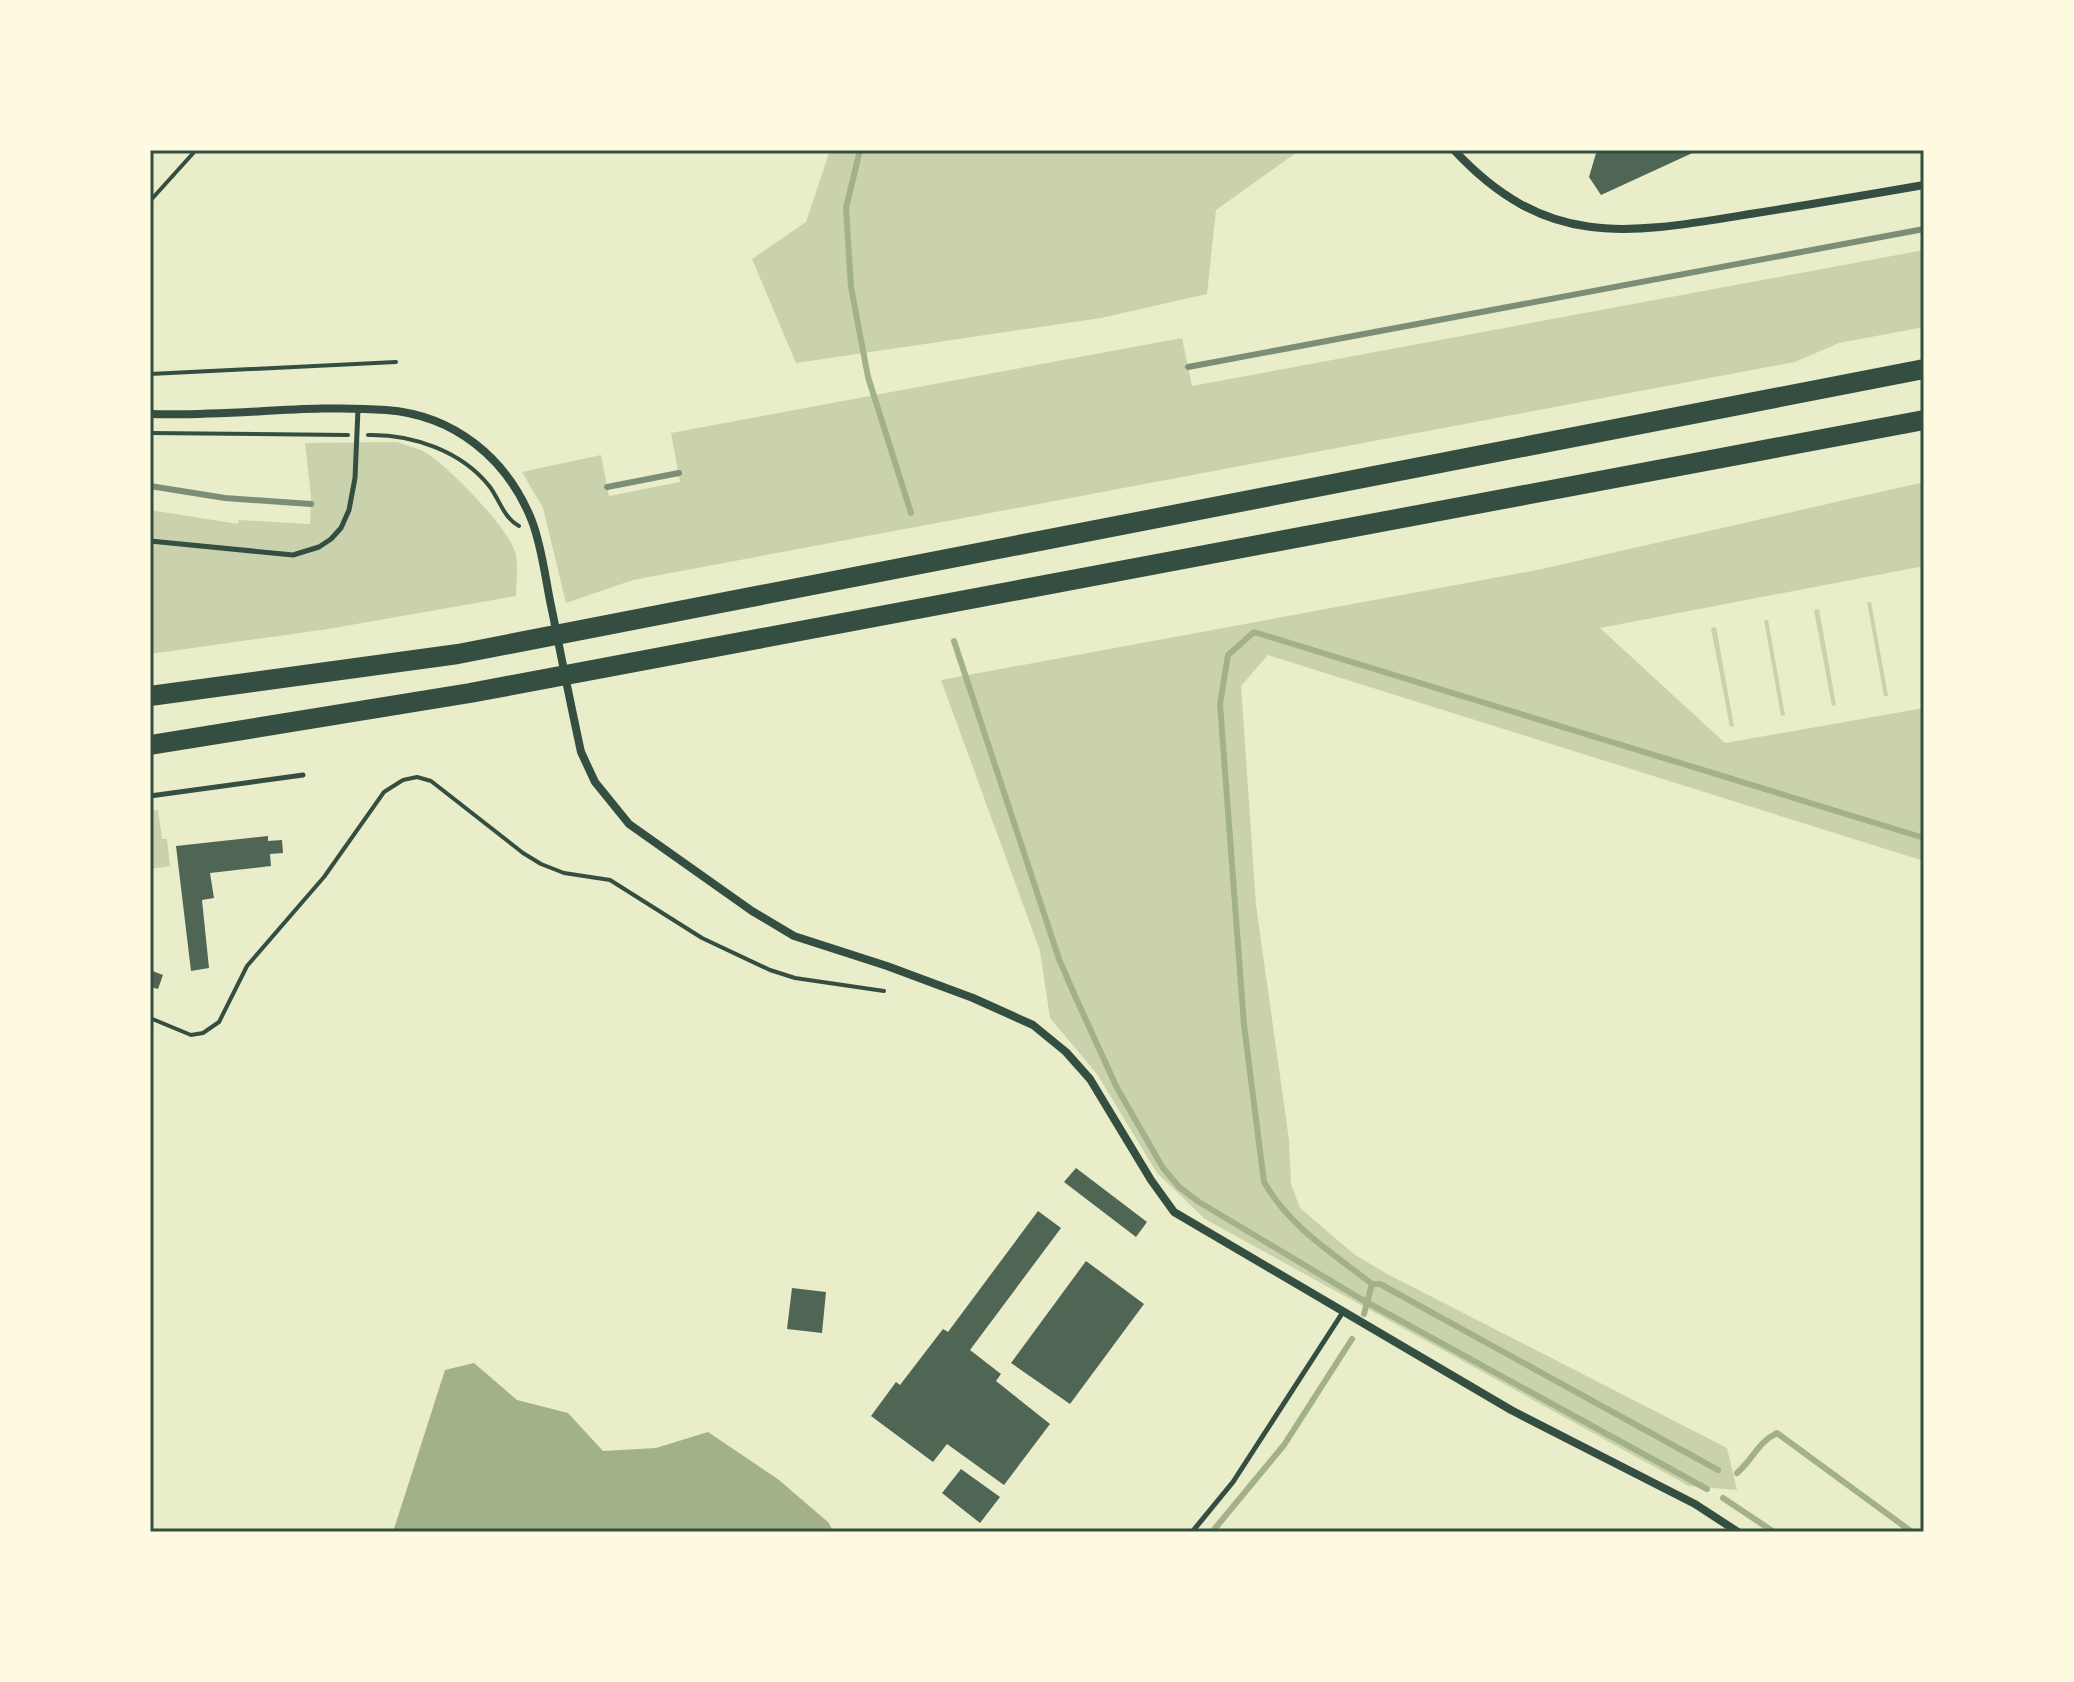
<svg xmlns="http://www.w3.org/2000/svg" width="2074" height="1682" viewBox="0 0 2074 1682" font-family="Jost,sans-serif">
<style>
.green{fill:#cad2ad}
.water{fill:#a3b18a}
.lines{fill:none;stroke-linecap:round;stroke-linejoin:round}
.stream{stroke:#a3b18a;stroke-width:6}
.building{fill:#4f6655}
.path{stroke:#344e41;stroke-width:4}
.service{stroke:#344e41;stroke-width:5}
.minor{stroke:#344e41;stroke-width:8}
.motorway{stroke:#344e41;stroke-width:20}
.rail{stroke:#7c8e77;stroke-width:6}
.neatline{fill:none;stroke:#344e41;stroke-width:3}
</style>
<rect width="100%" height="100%" fill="#e9edc9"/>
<!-- green -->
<path class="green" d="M830,150H1300L1216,210L1207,294L1101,318L796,363L752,259L806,222Z
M1924,250V327L1839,343L1795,362L633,580L566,603L543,508L522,472L601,455L609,496L680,482L671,433L1182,338L1192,386Z
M397,442C405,445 413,447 421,450C444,461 508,527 515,552C519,564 516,583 516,596L328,629L150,654V510L238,524L239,520L310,524L311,496L305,443Z
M1924,482V566L1600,628L1725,743L1924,708V861L1268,655L1241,686L1256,905L1289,1140L1291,1184L1300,1208L1355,1255L1389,1275L1727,1448L1737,1490L1689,1486L1205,1219L1157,1173L1097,1074L1050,1018L1040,951L941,680L1537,570Z
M1867,602H1871L1888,696H1884Z
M1819,609L1836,705L1832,706L1814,610Z
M1764,620H1768L1785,715L1781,716Z
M1716,627L1734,726L1730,727L1711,628Z
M158,810L162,839H167L170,866L150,869V811Z"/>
<!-- water -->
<path class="water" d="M474,1363L517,1400L568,1413L603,1451L656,1448L708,1432L779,1480L829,1523L833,1532H393L445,1370Z"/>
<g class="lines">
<!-- stream -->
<path class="stream" d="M860,150L846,208L851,287L868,377L911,513
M954,641L1059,959L1075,996L1117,1088L1163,1168L1179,1187L1199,1202L1361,1299L1707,1489
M1372,1284C1332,1253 1289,1226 1264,1182L1244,1025L1220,704L1228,655L1254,632L1924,838
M1364,1314L1372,1284H1380L1718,1470
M1737,1473C1753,1459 1758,1442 1777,1433L1912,1532
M1723,1498L1774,1532
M1212,1532L1284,1445L1352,1339"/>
</g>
<!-- building -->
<path class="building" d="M1597,150H1699L1601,195L1589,177Z
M268,836V841L282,840L283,853L270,854L271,866L210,873L214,898L202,900L209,968L191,971L176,846Z
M150,970L163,975L158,989L150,987Z
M1076,1168L1147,1222L1136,1237L1064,1182Z
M1038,1211L1061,1228L970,1350L1001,1374L996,1381L1050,1424L1004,1485L947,1444L933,1462L871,1416L896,1382L900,1385L943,1329L948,1332Z
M1086,1261L1144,1304L1070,1404L1011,1363Z
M792,1288L826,1292L822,1333L787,1329Z
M961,1469L1000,1497L980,1523L942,1493Z"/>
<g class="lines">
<!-- path -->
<path class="path" d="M150,201L196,150
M150,374L396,362
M150,433L348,435
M368,435C412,434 462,451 490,487C500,501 504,518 519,526
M150,1018L191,1035L203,1033L219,1022L247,966L324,877L384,792L403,780L417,777L431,781L523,853L541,864L564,873L610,880L702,938L770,970L795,978L884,991"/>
<!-- service -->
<path class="service" d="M150,541L293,555L319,547L331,539L341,528L349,510L355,478L358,409
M150,796L303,775
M1192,1532L1233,1482L1343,1312"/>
<!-- minor -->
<path class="minor" d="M1454,150C1547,250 1628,234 1750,214C1808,205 1866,195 1924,185
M150,414C228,417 308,404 386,410C454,415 507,458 532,521C543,550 546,585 553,615C562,661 571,706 581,752L595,782L629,824L752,911L794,936L887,966L973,998L1033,1025L1066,1052L1090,1079L1151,1180L1174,1212L1511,1410L1695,1504L1738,1532"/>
<!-- motorway -->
<path class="motorway" d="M150,696L458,654L1924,369
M150,745L470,693L1924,420"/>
<!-- rail -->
<path class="rail" d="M1188,367L1924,229
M150,486L225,498L311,504
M607,487L679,473"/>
</g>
<!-- border -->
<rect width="2074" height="1682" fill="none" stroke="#fefae0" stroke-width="304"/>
<rect x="152" y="152" width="1770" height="1378" class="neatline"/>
</svg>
